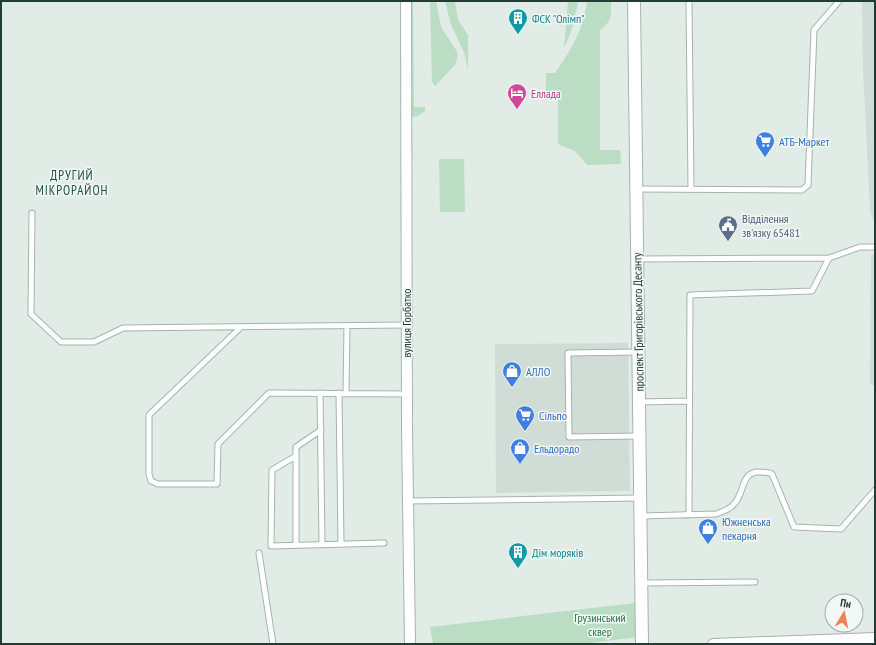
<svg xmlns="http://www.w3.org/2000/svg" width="876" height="645" viewBox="0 0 876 645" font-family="'PT Sans Narrow',sans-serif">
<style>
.built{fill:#d0dcd6}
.green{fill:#baddc4}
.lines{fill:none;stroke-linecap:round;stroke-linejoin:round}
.service-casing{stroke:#a4b4ae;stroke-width:7}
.minor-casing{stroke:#a4b4ae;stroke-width:12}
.tertiary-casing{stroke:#a4b4ae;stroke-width:14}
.service{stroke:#fff;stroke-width:5}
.minor{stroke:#fff;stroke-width:10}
.tertiary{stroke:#fff;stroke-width:12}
.labels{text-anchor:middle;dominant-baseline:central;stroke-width:3;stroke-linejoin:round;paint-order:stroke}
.culture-label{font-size:12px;fill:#0d838f;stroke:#f2f8f5;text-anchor:start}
.hotel-label{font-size:12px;fill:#b23c85;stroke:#f2f8f5;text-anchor:start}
.shop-label{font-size:12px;fill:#366cbe;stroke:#f2f8f5;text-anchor:start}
.service-label{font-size:12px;fill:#4e5e75;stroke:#f2f8f5;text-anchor:start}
.street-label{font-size:12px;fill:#223d36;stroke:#f2f8f5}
.park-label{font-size:12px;fill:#2c7448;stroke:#f2f8f5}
.neighbourhood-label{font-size:13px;letter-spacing:1px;fill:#1d4f43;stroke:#f2f8f5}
</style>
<rect width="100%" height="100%" fill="#e1ece7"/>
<!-- built -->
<path class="built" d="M862,1H875V226L870,210L863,71Z
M871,254H875V387L870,384Z
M628,343L630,491L496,493L495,344Z"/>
<!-- green -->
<path class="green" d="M410,1H413L414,107H425V111L418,116L412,117Z
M430,1H436L441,27L456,50L458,55L455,65L435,86L432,82Z
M445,1H455L458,20L468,35V70L464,52L451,25Z
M568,1H578V3L571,32L564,48Z
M587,1H611C611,16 613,20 600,30V150H620L621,164L587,165L575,151L558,144V92H546V73H555C572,48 583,31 587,1Z
M439,159H464L465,212H440Z
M635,603L639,637L581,644H433L430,627Z"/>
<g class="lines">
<defs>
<path id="service" d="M689,1L691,189
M636,189L802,190L808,185L814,30L839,1
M32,213L31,314L61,342H94L123,328L406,325
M638,259L829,258L860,247H875
M241,327L149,415V474L151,481L158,484H217L218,444L269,393L407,394
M637,352L568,353L569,437L639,436
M320,393L322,544
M339,393L341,544
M346,393L347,326
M639,402L689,401
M296,456L272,470L271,546L384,543
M408,501L640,498
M689,515L690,295L812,291L829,258
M641,516L716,514C724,511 730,509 735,503C745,491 741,471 760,472C765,472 768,472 772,474L794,527L841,529L875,490
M296,545V447L321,430
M259,553L273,644
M642,583L755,582"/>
<path id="minor" d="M406,1L407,427L410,644
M713,644L875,638"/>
<path id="tertiary" d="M634,1L642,644"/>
</defs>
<!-- service casing -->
<use href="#service" class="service-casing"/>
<!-- minor casing -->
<use href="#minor" class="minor-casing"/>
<!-- tertiary casing -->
<use href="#tertiary" class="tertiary-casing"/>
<!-- service -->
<use href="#service" class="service"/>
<!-- minor -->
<use href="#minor" class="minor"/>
<!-- tertiary -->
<use href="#tertiary" class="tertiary"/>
</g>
<!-- icons -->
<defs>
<symbol id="building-pin" viewBox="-11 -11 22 30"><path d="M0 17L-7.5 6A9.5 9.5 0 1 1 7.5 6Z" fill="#0f9aa8" stroke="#f2f8f5"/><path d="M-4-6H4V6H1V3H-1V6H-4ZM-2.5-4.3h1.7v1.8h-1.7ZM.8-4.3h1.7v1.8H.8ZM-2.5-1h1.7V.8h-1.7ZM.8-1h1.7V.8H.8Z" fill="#fff"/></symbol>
<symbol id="hotel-pin" viewBox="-11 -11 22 30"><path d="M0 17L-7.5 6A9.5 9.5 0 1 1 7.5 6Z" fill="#d1479c" stroke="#f2f8f5"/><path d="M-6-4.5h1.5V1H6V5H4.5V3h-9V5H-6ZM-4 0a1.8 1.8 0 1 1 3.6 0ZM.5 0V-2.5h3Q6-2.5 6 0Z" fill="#fff"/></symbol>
<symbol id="supermarket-pin" viewBox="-11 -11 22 30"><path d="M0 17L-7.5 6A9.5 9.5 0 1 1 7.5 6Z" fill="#3f7fe0" stroke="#f2f8f5"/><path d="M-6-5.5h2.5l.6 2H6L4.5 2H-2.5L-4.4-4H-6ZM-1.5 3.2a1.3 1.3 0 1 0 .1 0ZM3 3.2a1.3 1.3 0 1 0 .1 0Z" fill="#fff"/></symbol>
<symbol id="civic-pin" viewBox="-11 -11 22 30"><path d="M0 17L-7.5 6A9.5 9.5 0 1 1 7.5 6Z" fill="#5c6f8a" stroke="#f2f8f5"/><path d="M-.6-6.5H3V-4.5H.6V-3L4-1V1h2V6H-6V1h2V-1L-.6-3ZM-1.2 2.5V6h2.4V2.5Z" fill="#fff"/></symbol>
<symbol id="shop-pin" viewBox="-11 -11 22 30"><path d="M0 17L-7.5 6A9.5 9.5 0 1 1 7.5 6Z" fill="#3f7fe0" stroke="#f2f8f5"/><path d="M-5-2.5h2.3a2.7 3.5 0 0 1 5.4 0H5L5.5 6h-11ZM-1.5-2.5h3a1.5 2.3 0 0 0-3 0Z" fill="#fff"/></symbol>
</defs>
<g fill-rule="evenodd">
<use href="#building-pin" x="507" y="7" width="22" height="30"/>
<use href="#hotel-pin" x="506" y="82" width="22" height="30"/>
<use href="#supermarket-pin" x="754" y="130" width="22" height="30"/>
<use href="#civic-pin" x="717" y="214" width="22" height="30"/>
<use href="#shop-pin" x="501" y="360" width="22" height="30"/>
<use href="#supermarket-pin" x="514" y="404" width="22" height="30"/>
<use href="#shop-pin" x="509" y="437" width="22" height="30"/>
<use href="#shop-pin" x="697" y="517" width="22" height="30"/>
<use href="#building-pin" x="507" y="541" width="22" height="30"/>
</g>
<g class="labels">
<!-- culture labels -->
<g class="culture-label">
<text x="532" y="18">ФСК "Олімп"</text>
<text x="532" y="552">Дім моряків</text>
</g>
<!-- hotel labels -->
<g class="hotel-label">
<text x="531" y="93">Еллада</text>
</g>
<!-- shop labels -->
<g class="shop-label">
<text x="779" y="141">АТБ-Маркет</text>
<text x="526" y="371">АЛЛО</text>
<text x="539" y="415">Сільпо</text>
<text x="534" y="448">Ельдорадо</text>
<text x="722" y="521">Южненська<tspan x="722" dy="14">пекарня</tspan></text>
</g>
<!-- service labels -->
<g class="service-label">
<text x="742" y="218">Відділення<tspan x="742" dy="14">зв'язку 65481</tspan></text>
</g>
<!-- street labels -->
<g class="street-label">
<text transform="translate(638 322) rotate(-91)">проспект Григорівського Десанту</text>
<text transform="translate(406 323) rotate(-90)">вулиця Горбатко</text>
</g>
<!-- park labels -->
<g class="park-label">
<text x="600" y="617">Грузинський<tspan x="600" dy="14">сквер</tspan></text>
</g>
<!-- neighbourhood labels -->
<g class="neighbourhood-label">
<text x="72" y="175">ДРУГИЙ<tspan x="72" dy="15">МІКРОРАЙОН</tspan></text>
</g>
</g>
<!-- border -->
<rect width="876" height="645" fill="none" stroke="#223d36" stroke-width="4"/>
<!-- north arrow -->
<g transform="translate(844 613) rotate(10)"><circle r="19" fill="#f2f8f5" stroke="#9fada9"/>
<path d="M0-3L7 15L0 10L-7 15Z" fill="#f28059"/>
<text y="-6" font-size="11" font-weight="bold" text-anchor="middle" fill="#223d36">Пн</text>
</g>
</svg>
